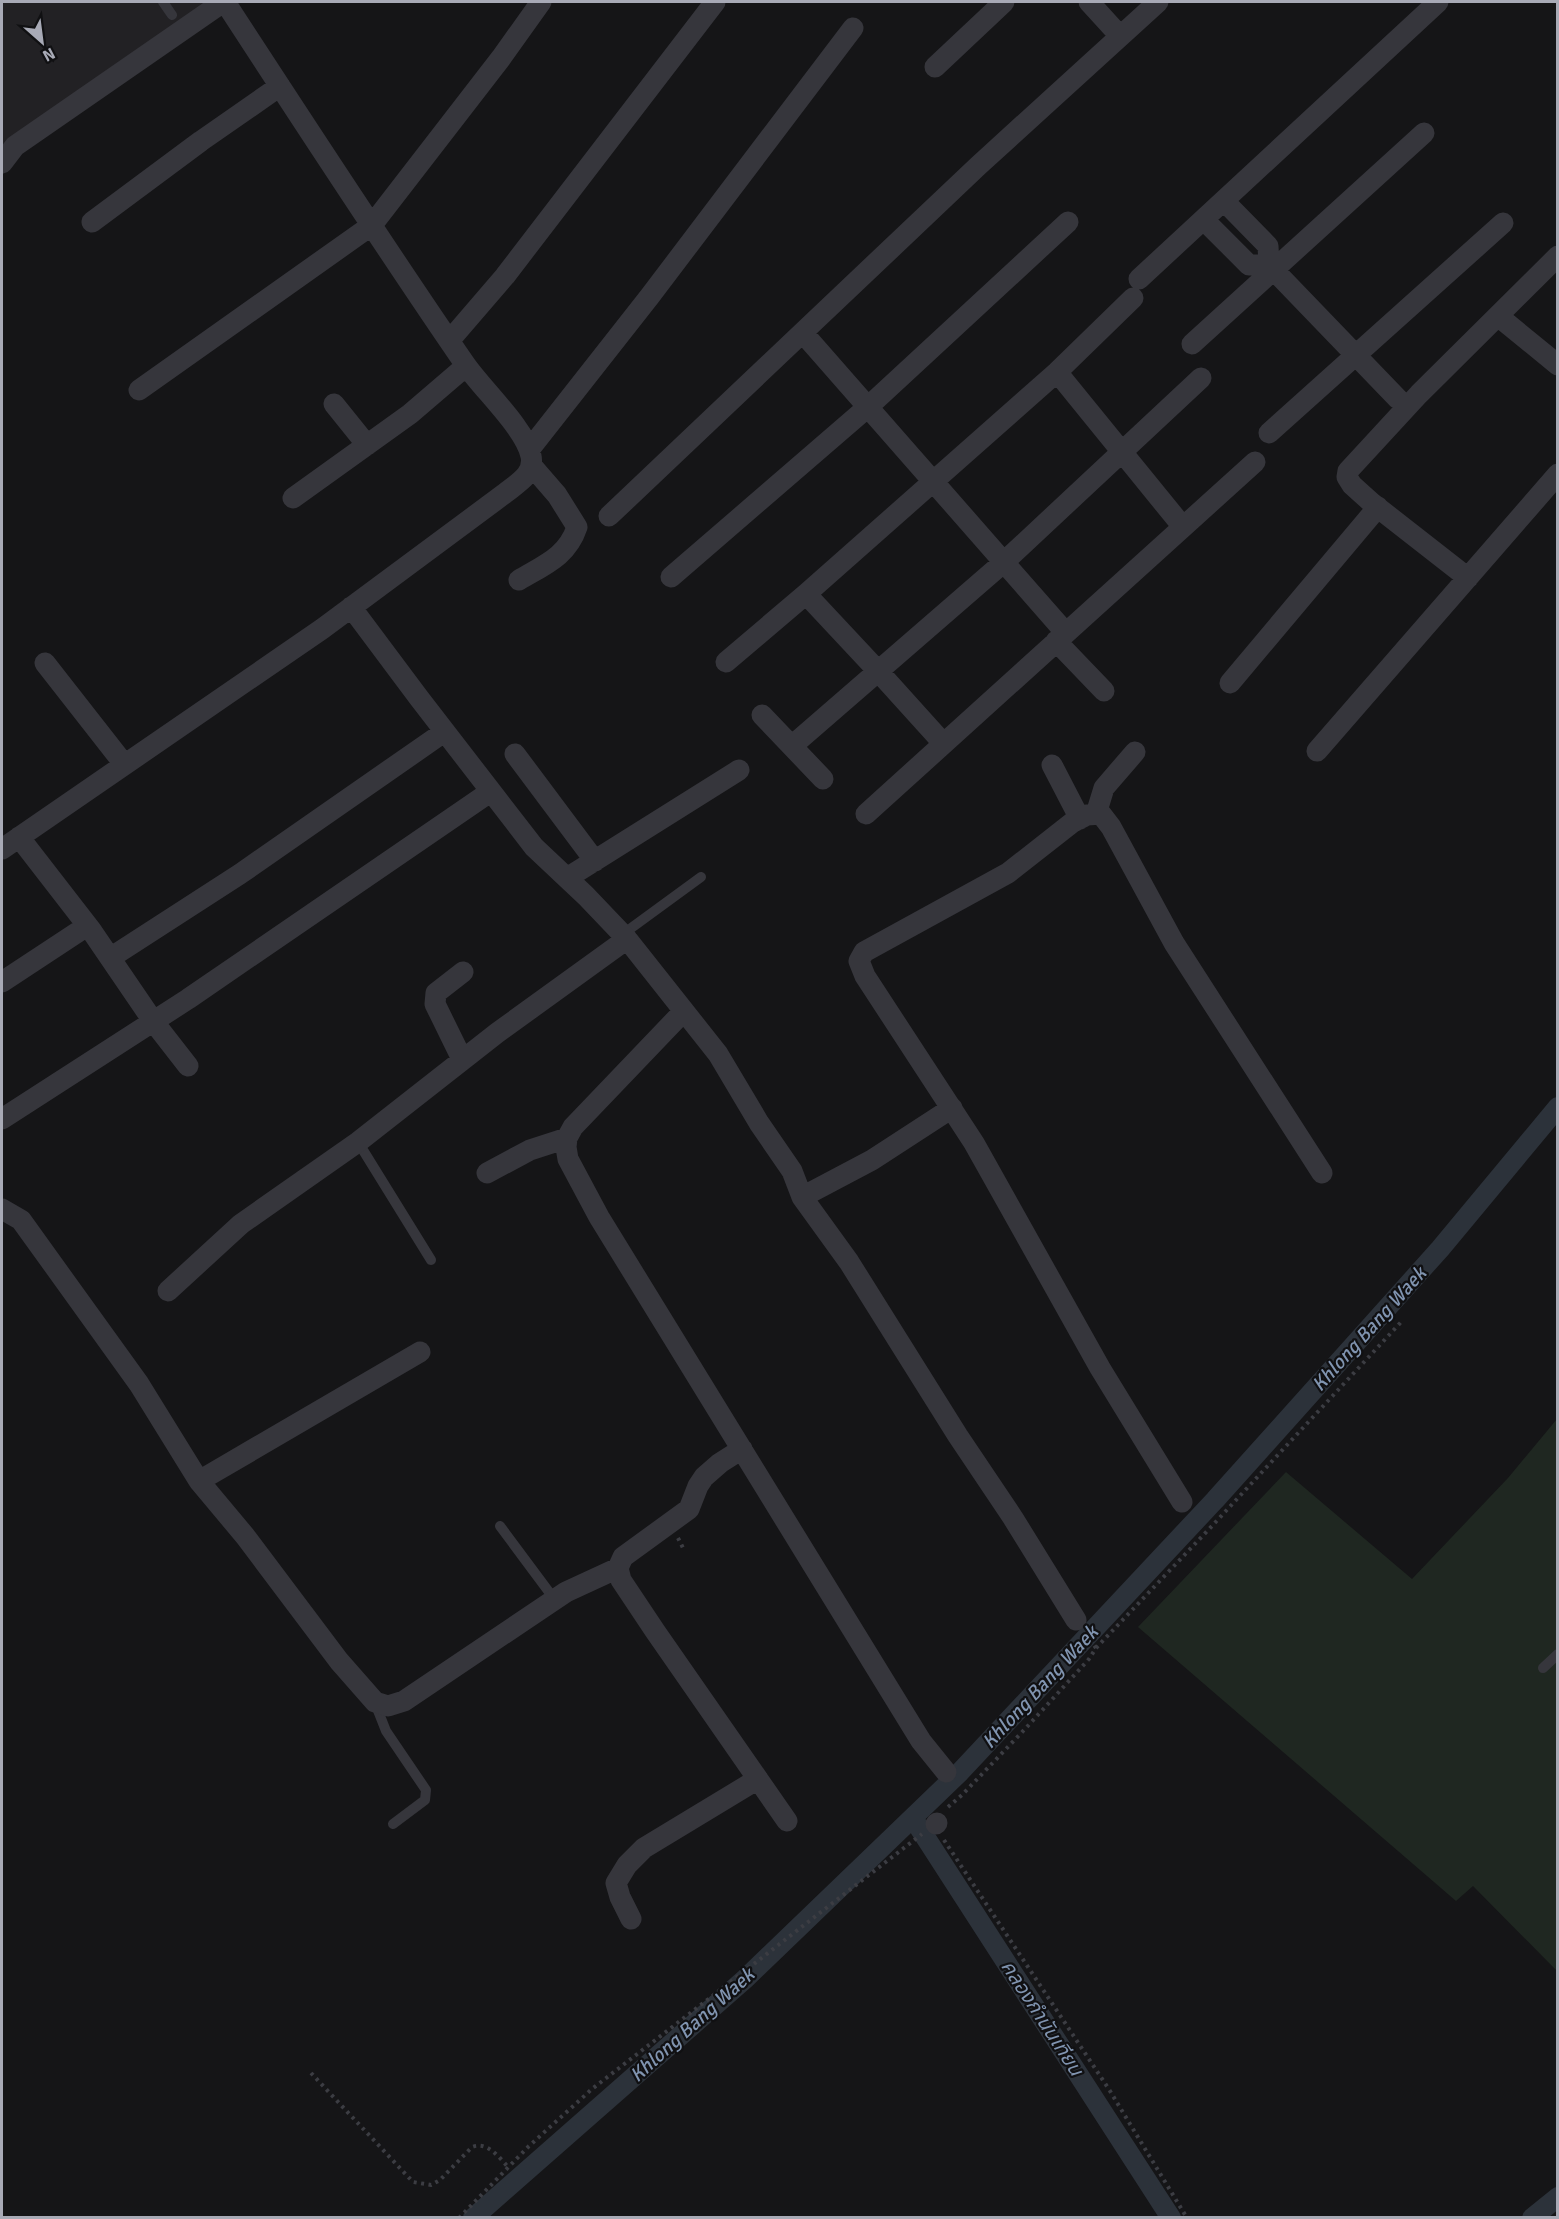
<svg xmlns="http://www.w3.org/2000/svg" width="1559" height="2219" viewBox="0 0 1559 2219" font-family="Signika,'Noto Sans Thai',sans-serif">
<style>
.built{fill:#222124}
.green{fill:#1f2721}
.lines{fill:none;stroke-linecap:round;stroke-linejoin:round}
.canal{stroke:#2c323a;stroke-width:20}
.path{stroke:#3c3d43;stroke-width:4;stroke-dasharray:3 4.5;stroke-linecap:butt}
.service{stroke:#36363c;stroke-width:10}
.minor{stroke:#36363c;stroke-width:21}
.labels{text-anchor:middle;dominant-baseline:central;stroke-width:4.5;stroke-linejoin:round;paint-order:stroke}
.water-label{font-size:20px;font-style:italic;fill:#8094b0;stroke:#101012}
</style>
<rect width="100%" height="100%" fill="#151517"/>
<!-- built -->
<path class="built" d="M2,2H216L2,155Z"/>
<!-- green -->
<path class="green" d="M1557,1419V1971L1473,1886L1456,1901L1138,1627L1286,1472L1412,1579L1508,1478Z"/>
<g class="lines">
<!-- canal -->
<path class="canal" d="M913,1818L1171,2218
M473,2218L745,1979L960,1772L1215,1500L1440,1249L1558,1107
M1532,2218L1558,2197"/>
<!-- path -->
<path class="path" d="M678,1538L683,1548
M1096,1648L1212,1526L1403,1320
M948,1807L962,1795L1026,1728L1089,1659L1096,1648L1086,1634
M944,1840L1110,2091L1187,2218
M311,2073L413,2182L431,2185L440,2180L472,2147C487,2141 499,2157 508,2167
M459,2218L529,2146L592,2089L922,1834"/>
<!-- service -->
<path class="service" d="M163,2L172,15
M623,934L701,877
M358,1142L431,1260
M500,1526L555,1600
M1543,1668L1558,1654
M375,1703L386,1731L426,1790L425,1800L393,1824"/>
<!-- minor -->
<path class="minor" d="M1089,2L1120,36
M935,67L1004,2
M2,163L15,146L223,2
M1204,220L1249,265H1269L1268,246L1224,201
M92,222L201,141L280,86
M1269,265L1398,399
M1139,279L1438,2
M1498,316L1558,365
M803,333L1065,632
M450,340L505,276L715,2
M1192,344L1424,133
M1057,372L1183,527
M139,390L372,225L501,58L541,2
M334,404L367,445
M1269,433L1503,223
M529,450L650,296L853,28
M293,498L410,414L466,366
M609,516L978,166L1158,2
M671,577L869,406L1068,222
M1468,578L1372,503L1352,485L1347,477L1348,471L1419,394L1558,256
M519,580C544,565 567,557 577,527L557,495L531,465
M806,594L878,671L943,743
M351,607L419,698L534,847L586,896L627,939L718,1054L759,1123L792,1171L802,1197L849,1262L958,1436L1013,1518L1076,1620
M1056,641L1104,691
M726,662L806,594L1057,372L1133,298
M45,663L124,764
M1230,683L1378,507
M762,715L823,779
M793,745L1004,562L1201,378
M1317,751L1558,474
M515,754L595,861
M1052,765L1080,819
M866,814L1255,462
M1096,814L1104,788L1135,752
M19,837L91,930L153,1021L188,1066
M2,849L322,629L504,494C516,484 535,475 531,456C525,428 482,389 465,364C383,245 304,123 225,2
M567,878L739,770
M110,958L240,874L444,732
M2,982L87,926
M683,1012L573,1127L567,1138L566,1147L568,1159L599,1217L921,1741L946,1772
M462,1059L435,1004L436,993L463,972
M2,1119L188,999L490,792
M487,1173L530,1150L567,1138
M802,1197L872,1160L952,1108
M2,1209L21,1220L139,1384L199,1481L245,1536L339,1661L375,1702L388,1706L404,1701L566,1592L618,1568
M168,1291L241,1224L358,1142L497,1033L627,939
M742,1449L720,1463L704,1477L698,1486L689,1509L623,1557L618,1568L621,1580L655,1631L787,1821
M199,1481L420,1352
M1182,1502L1100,1368L974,1143L865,976L859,961L864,952L1008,873L1073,822L1087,815L1101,814L1111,827L1174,943L1322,1173
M936,1824L937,1823
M631,1919L620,1897L616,1883L627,1865L644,1848L758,1779"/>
</g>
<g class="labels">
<!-- water labels -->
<g class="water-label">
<text transform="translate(1369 1329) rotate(-48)">Khlong Bang Waek</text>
<text transform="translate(1040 1687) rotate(-47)">Khlong Bang Waek</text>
<text transform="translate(1042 2018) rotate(57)">คลองกำนันเทียน</text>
<text transform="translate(692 2025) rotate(-42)">Khlong Bang Waek</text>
</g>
</g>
<!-- border -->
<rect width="1559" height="2219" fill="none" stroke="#a8aab6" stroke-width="6"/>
<!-- north arrow -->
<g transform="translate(42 42) rotate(152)" stroke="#101012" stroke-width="4.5" paint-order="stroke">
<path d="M0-4.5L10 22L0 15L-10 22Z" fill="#a8aab6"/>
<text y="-9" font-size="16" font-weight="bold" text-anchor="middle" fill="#a8aab6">N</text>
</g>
</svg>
